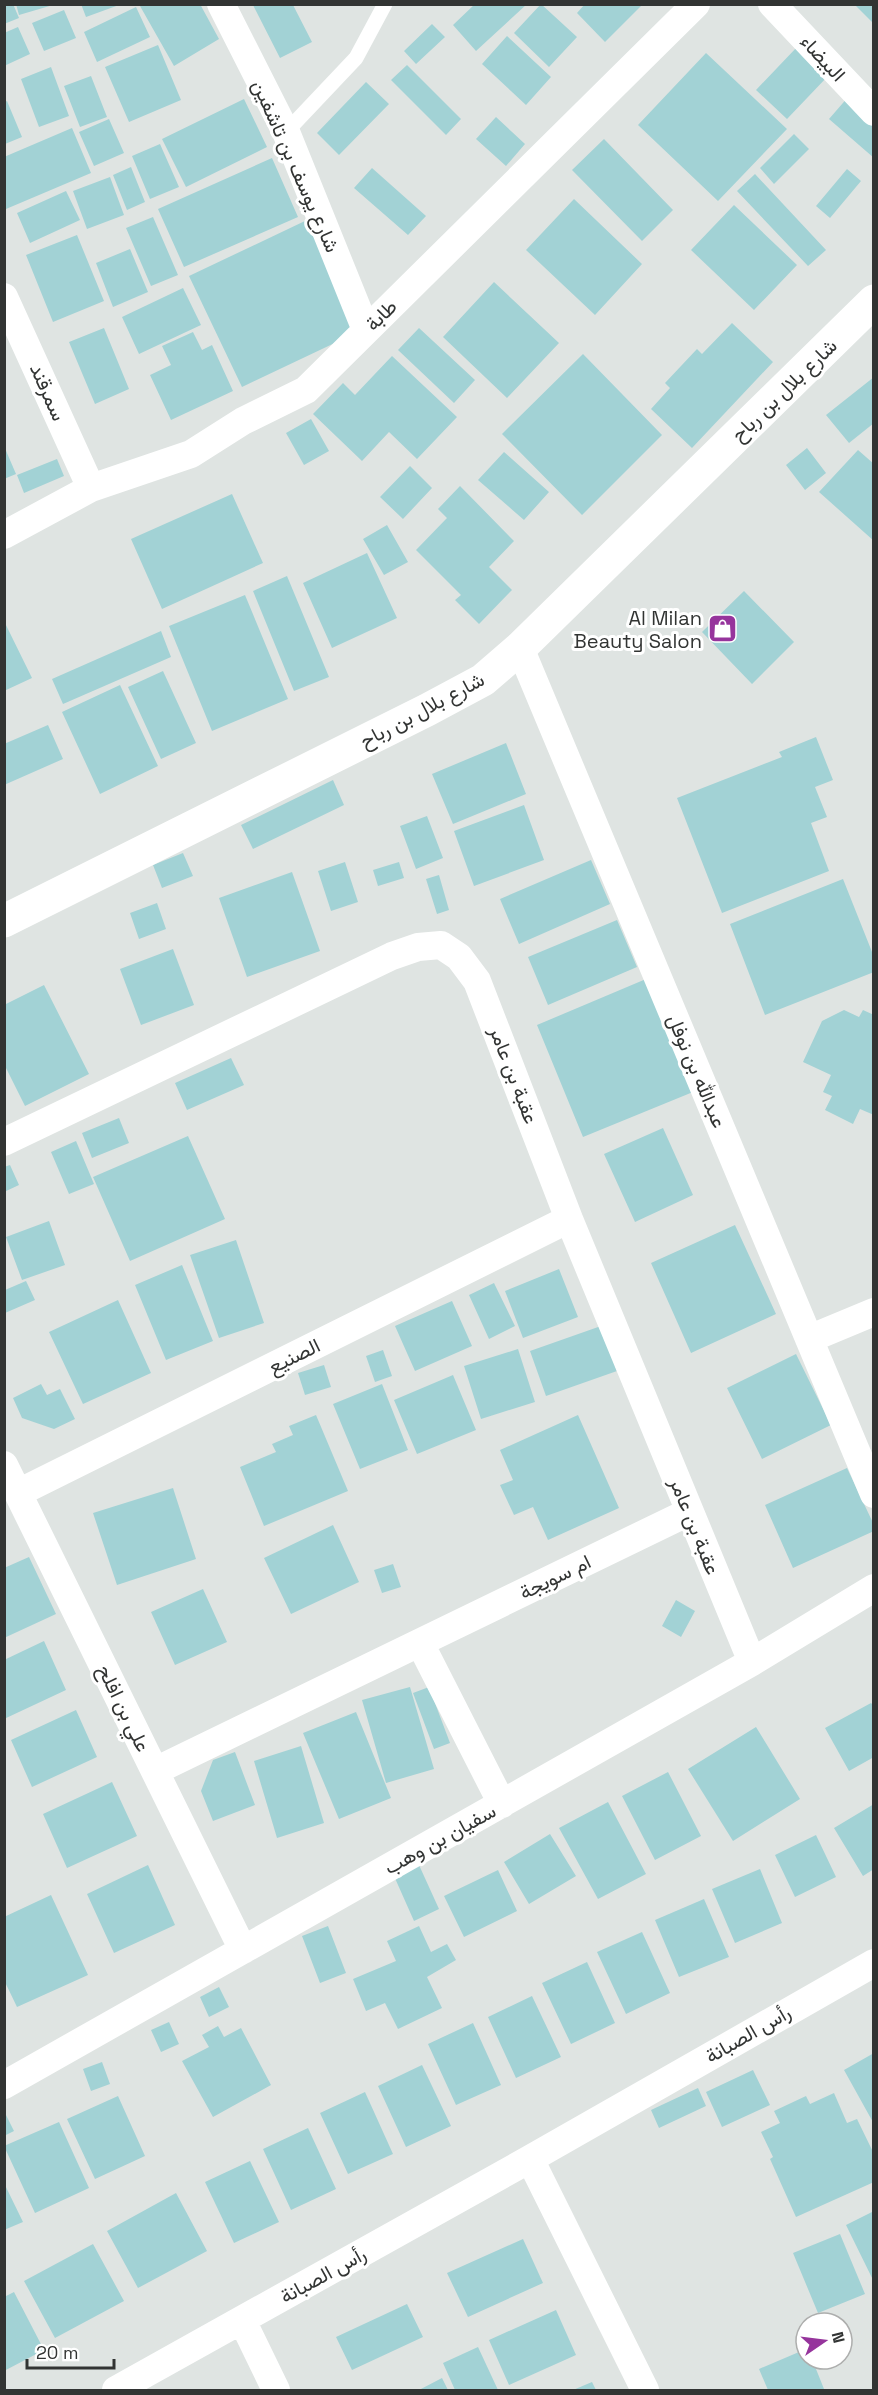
<svg xmlns="http://www.w3.org/2000/svg" width="878" height="2395" viewBox="0 0 878 2395" font-family="'Space Grotesk',Vazirmatn,sans-serif">
<style>
.building{fill:#a2d2d5}
.lines{fill:none;stroke-linecap:round;stroke-linejoin:round}
.lane{stroke:#fff;stroke-width:15}
.street{stroke:#fff;stroke-width:28}
.secondary{stroke:#fff;stroke-width:33}
.labels{text-anchor:middle;dominant-baseline:central;stroke-width:6;stroke-linejoin:round;paint-order:stroke}
.street-label{font-size:20px;fill:#323433;stroke:#fff}
.poi-label{font-size:20px;fill:#323433;stroke:#fff;text-anchor:end}
</style>
<rect width="100%" height="100%" fill="#dfe4e2"/>
<!-- building -->
<path class="building" d="M4,4H13L19,18L4,24Z
M16,4H53V5L19,15Z
M81,4H119V5L86,17Z
M143,4H200L219,39L174,66L140,6Z
M475,4H527L476,51L453,25Z
M541,4L577,37L549,67L514,33Z
M585,4H643L605,42L577,13Z
M854,4H874V24Z
M253,5H293L312,42L280,58Z
M136,7L150,37L97,62L84,32Z
M64,10L76,38L44,51L32,23Z
M432,24L445,37L416,64L404,51Z
M18,27L30,54L4,66V33Z
M507,36L551,77L526,105L482,64Z
M158,45L181,100L129,122L105,67Z
M797,47L828,76L787,119L756,90Z
M706,53L787,129L718,201L638,125Z
M407,65L461,119L446,135L391,80Z
M51,67L69,116L39,127L21,79Z
M91,76L107,117L80,127L64,86Z
M366,82L389,104L339,155L317,133Z
M849,96L874,119V158L829,119Z
M244,99L267,147L186,187L162,139Z
M7,101L22,137L5,144V102Z
M496,117L525,144L506,166L476,139Z
M109,119L124,153L94,166L79,132Z
M72,128L91,173L6,209L4,205V157Z
M794,134L809,149L774,184L760,168Z
M604,139L673,210L642,241L572,170Z
M160,144L179,187L150,199L132,156Z
M272,158L298,217L184,267L158,209Z
M131,167L145,202L127,210L113,175Z
M372,168L426,216L408,235L354,188Z
M847,169L861,181L830,218L816,206Z
M755,174L826,250L808,266L737,191Z
M110,177L124,215L87,229L73,191Z
M66,191L80,220L30,243L17,213Z
M574,199L642,264L595,315L526,250Z
M734,205L797,265L754,310L691,250Z
M153,217L178,275L151,286L126,228Z
M307,220L360,331L242,387L189,276Z
M77,235L104,301L53,322L26,255Z
M130,249L148,292L113,307L96,263Z
M494,282L559,343L507,398L443,337Z
M183,288L201,325L139,354L122,317Z
M732,323L773,362L692,448L651,409L670,388L665,383L697,349L702,354Z
M104,328L129,389L95,404L69,342Z
M419,328L475,380L454,403L398,350Z
M193,332L202,350L212,345L233,391L171,420L150,375L171,365L162,346Z
M583,354L662,435L582,515L502,434Z
M392,356L457,417L417,459L389,432L362,461L313,414L343,383L355,395Z
M874,377V423L849,443L826,415Z
M311,419L329,451L304,465L286,433Z
M4,446L16,474L4,479Z
M807,448L826,473L805,490L786,465Z
M858,450L874,464V541L819,492Z
M504,452L549,492L524,520L478,480Z
M57,459L64,476L24,493L17,475Z
M410,466L432,488L403,519L380,497Z
M460,486L514,541L489,567L512,590L479,624L455,600L461,595L416,550L447,518L438,509Z
M232,494L263,563L162,609L131,539Z
M387,525L408,562L384,575L363,539Z
M367,553L397,618L332,648L303,583Z
M287,576L329,677L294,691L253,591Z
M744,591L794,642L752,684L702,632Z
M245,595L288,699L212,731L169,626Z
M4,621L32,678L4,691Z
M161,631L171,657L63,704L52,679Z
M163,671L196,743L161,759L128,687Z
M120,685L158,766L100,794L62,712Z
M48,725L63,759L4,785V744Z
M816,737L833,780L815,787L827,817L811,823L829,871L722,913L677,798L782,757L779,752Z
M506,743L526,794L453,824L432,774Z
M333,780L344,805L253,849L241,825Z
M524,805L544,860L474,886L454,831Z
M427,816L443,858L416,869L400,826Z
M183,853L193,876L162,888L153,865Z
M591,860L610,904L519,944L500,899Z
M345,862L358,902L331,911L318,871Z
M399,862L404,878L378,886L373,870Z
M292,872L320,951L247,977L219,898Z
M439,875L449,910L437,914L426,879Z
M843,879L874,957V972L765,1015L730,924Z
M157,903L166,929L139,939L130,913Z
M617,920L637,967L548,1005L528,957Z
M173,949L194,1005L141,1025L120,969Z
M646,979L693,1092L583,1137L537,1025Z
M44,985L89,1074L25,1106L4,1064V1005Z
M844,1010L859,1017L863,1010L874,1015V1115L860,1109L853,1124L825,1110L832,1096L823,1092L831,1075L803,1062L822,1021Z
M231,1058L244,1085L187,1110L175,1083Z
M119,1118L129,1143L92,1158L82,1133Z
M663,1128L693,1195L635,1222L604,1154Z
M188,1136L225,1219L130,1261L93,1177Z
M76,1141L94,1184L69,1194L51,1152Z
M10,1165L19,1185L4,1192V1167Z
M49,1221L65,1265L22,1280L6,1237Z
M735,1225L776,1314L691,1353L651,1263Z
M236,1240L264,1323L219,1338L190,1255Z
M182,1265L213,1341L166,1360L135,1285Z
M559,1269L578,1317L523,1338L505,1291Z
M26,1281L35,1300L5,1313V1290Z
M494,1283L515,1326L489,1339L469,1295Z
M118,1300L151,1373L83,1404L49,1332Z
M452,1301L472,1346L415,1371L395,1326Z
M601,1326L617,1371L546,1396L530,1351Z
M518,1349L535,1402L481,1419L464,1366Z
M383,1350L392,1376L375,1382L366,1356Z
M796,1354L831,1425L762,1459L727,1388Z
M324,1365L331,1387L305,1395L298,1373Z
M453,1375L476,1430L417,1454L394,1400Z
M41,1384L47,1395L60,1389L75,1419L54,1429L22,1418L13,1398Z
M382,1384L408,1450L360,1469L333,1404Z
M316,1415L348,1491L264,1526L240,1467L276,1452L272,1444L293,1435L289,1426Z
M578,1415L619,1508L548,1540L533,1507L514,1515L500,1485L513,1480L500,1450Z
M847,1468L874,1525V1531L793,1568L765,1505Z
M173,1488L196,1559L117,1585L93,1513Z
M333,1525L359,1582L291,1614L264,1558Z
M29,1557L56,1614L4,1638V1568Z
M393,1564L401,1587L382,1593L374,1570Z
M203,1589L227,1642L175,1665L151,1612Z
M676,1600L695,1611L681,1637L662,1626Z
M44,1641L66,1690L4,1719V1660Z
M410,1687L434,1769L386,1783L362,1700Z
M429,1687L450,1743L434,1749L413,1693Z
M871,1703L874,1706V1757L849,1771L825,1728Z
M76,1710L97,1757L32,1787L11,1740Z
M356,1712L391,1798L339,1819L303,1733Z
M756,1727L800,1799L733,1841L688,1769Z
M301,1746L324,1823L277,1838L254,1761Z
M235,1752L255,1805L213,1821L201,1791L213,1760Z
M668,1772L701,1836L655,1860L622,1796Z
M112,1782L137,1836L67,1868L43,1814Z
M608,1802L646,1874L598,1899L559,1828Z
M874,1804V1869L863,1876L834,1828Z
M550,1834L576,1876L529,1904L504,1862Z
M816,1835L836,1877L795,1897L775,1855Z
M148,1865L175,1925L114,1953L87,1894Z
M419,1865L439,1909L414,1921L394,1876Z
M760,1869L782,1923L735,1943L712,1889Z
M498,1870L517,1911L464,1937L444,1896Z
M51,1895L88,1975L17,2007L4,1980V1917Z
M704,1899L729,1957L679,1977L655,1920Z
M328,1926L346,1973L320,1983L302,1936Z
M419,1926L431,1952L447,1944L456,1960L427,1977L442,2008L398,2029L385,2003L366,2011L353,1979L396,1961L387,1941Z
M642,1932L670,1993L626,2014L597,1952Z
M587,1962L615,2023L571,2044L542,1983Z
M219,1987L229,2007L209,2017L200,1997Z
M532,1996L561,2057L516,2078L488,2017Z
M169,2022L179,2044L161,2052L151,2030Z
M473,2023L501,2085L456,2105L428,2044Z
M218,2026L224,2037L241,2028L271,2085L213,2117L182,2061L209,2047L202,2035Z
M874,2053V2124L844,2070Z
M102,2062L110,2084L91,2091L83,2069Z
M422,2065L451,2126L406,2147L378,2086Z
M753,2070L770,2105L722,2127L706,2092Z
M698,2088L706,2106L659,2128L651,2110Z
M365,2092L393,2154L348,2174L320,2113Z
M834,2093L847,2123L857,2119L874,2154V2182L796,2217L770,2159L773,2157L761,2132L780,2123L774,2111L806,2096L810,2104Z
M118,2096L145,2156L95,2179L67,2119Z
M4,2111L14,2131L4,2136Z
M59,2122L89,2188L35,2213L4,2146Z
M308,2128L336,2189L291,2210L263,2149Z
M250,2161L279,2222L234,2243L205,2182Z
M4,2183L23,2222L4,2230Z
M176,2193L207,2251L138,2288L107,2231Z
M874,2211V2282L846,2225Z
M840,2234L865,2294L818,2313L793,2253Z
M523,2239L543,2283L468,2317L447,2273Z
M93,2244L124,2301L55,2338L24,2281Z
M14,2292L44,2350L4,2371V2297Z
M407,2304L423,2337L352,2370L336,2337Z
M556,2310L576,2355L509,2385L489,2340Z
M478,2347L498,2390H455L443,2363Z
M806,2349V2359H812L824,2389L768,2390L759,2369Z
M442,2378L448,2390H419Z
M592,2382L596,2390H573Z"/>
<g class="lines">
<!-- lane -->
<path class="lane" d="M286,132L356,58L385,4"/>
<!-- street -->
<path class="street" d="M221,4L286,132L366,330
M772,4L874,112
M4,297L91,488
M4,535L91,488L191,454L243,421L306,390L696,4
M520,648L874,1494
M4,1142L392,956L418,947L441,945L459,957L477,981L569,1219L752,1662
M809,1339L874,1312
M4,1465L243,1950
M18,1493L569,1219
M420,1643L502,1804
M155,1771L689,1512
M4,2085L752,1662L874,1588
M530,2159L645,2390
M242,2320L276,2390
M116,2390L530,2159L874,1963"/>
<!-- secondary -->
<path class="secondary" d="M4,921L427,710L483,680L520,648L874,301"/>
</g>
<!-- icons -->
<defs>
<symbol id="shop-square" viewBox="-11 -11 22 22"><rect x="-9" y="-9" width="18" height="18" rx="4" fill="#96349c" stroke="#fff"/><path d="M-5-2.5h2.3a2.7 3.5 0 0 1 5.4 0H5L5.5 6h-11ZM-1.5-2.5h3a1.5 2.3 0 0 0-3 0Z" fill="#fff"/></symbol>
</defs>
<g fill-rule="evenodd">
<use href="#shop-square" x="706" y="612" width="33" height="33"/>
</g>
<g class="labels">
<!-- street labels -->
<g class="street-label">
<text transform="translate(823 58) rotate(47)">البيضاء</text>
<text transform="translate(296 166) rotate(66)">شارع يوسف بن تاشفين</text>
<text transform="translate(381 315) rotate(-45)">طابة</text>
<text transform="translate(784 390) rotate(-44)">شارع بلال بن رباح</text>
<text transform="translate(48 392) rotate(66)">سمرقند</text>
<text transform="translate(422 710) rotate(-28)">شارع بلال بن رباح</text>
<text transform="translate(697 1071) rotate(67)">عبدالله بن نوفل</text>
<text transform="translate(514 1075) rotate(69)">عقبة بن عامر</text>
<text transform="translate(294 1356) rotate(-26)">الصنيع</text>
<text transform="translate(695 1526) rotate(68)">عقبة بن عامر</text>
<text transform="translate(555 1577) rotate(-26)">ام سويجة</text>
<text transform="translate(124 1708) rotate(64)">علي بن افلح</text>
<text transform="translate(440 1839) rotate(-29)">سفيان بن وهب</text>
<text transform="translate(748 2034) rotate(-30)">رأس الصبانة</text>
<text transform="translate(323 2275) rotate(-29)">رأس الصبانة</text>
</g>
<!-- poi labels -->
<g class="poi-label">
<text x="702" y="618">Al Milan<tspan x="702" dy="23">Beauty Salon</tspan></text>
</g>
</g>
<!-- border -->
<rect width="878" height="2395" fill="none" stroke="#323433" stroke-width="12"/>
<!-- north arrow -->
<g transform="translate(824 2341) rotate(76)"><circle r="28" fill="#ffffff" stroke="#adaead" stroke-width="1.5"/>
<path d="M0-4.5L10 22L0 15L-10 22Z" fill="#96349c"/>
<text y="-9" font-size="16" font-weight="bold" text-anchor="middle" fill="#323433">N</text>
</g>
<!-- scale -->
<path d="M27 2359v9h87v-9" fill="none" stroke="#323433" stroke-width="3"/>
<text x="36" y="2359" font-size="18" fill="#323433" stroke="#ffffff" stroke-width="4.5" paint-order="stroke">20 m</text>
</svg>
